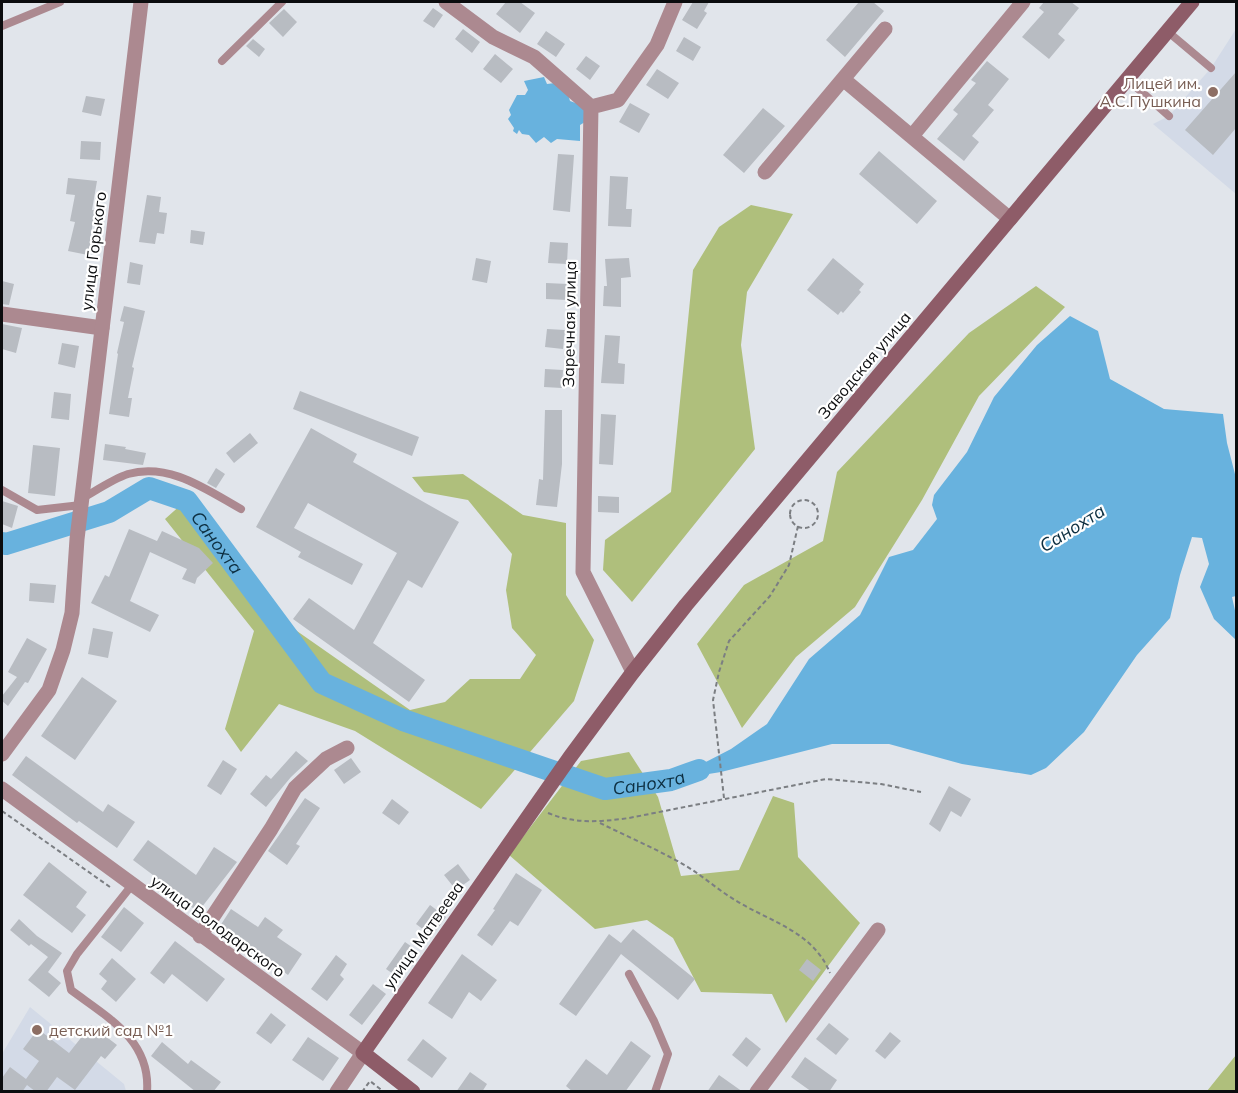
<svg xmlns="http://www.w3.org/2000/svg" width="1238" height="1093" viewBox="0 0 1238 1093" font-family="Mulish,sans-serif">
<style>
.built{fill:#d3dae7}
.green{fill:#afbf7c}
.water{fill:#68b2de}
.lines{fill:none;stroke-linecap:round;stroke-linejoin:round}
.river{stroke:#68b2de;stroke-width:22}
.building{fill:#b8bcc2}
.path{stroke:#7b7e82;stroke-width:2;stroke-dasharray:4.5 3;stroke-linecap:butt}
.service{stroke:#ac8990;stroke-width:8}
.minor{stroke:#ac8990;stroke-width:15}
.tertiary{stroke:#ac8990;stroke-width:15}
.secondary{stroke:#8e5c68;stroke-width:15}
.education-dot{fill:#8d6e63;stroke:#fff;stroke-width:2}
.labels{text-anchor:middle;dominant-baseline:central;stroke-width:4.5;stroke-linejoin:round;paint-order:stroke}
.education-label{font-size:16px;fill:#785e54;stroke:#fff;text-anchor:end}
.street-label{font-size:16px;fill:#0b0c0e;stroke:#fff}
.water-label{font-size:18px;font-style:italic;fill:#0d2f41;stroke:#fff}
</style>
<rect width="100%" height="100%" fill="#e1e5eb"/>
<!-- built -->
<path class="built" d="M1236,29V194L1153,124L1169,116L1211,68Z
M30,1007L124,1084L126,1091L2,1092V1054Z"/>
<!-- green -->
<path class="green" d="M751,205L793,214L747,292L741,345L755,449L632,602L603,570L605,540L671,492L693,270L719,227Z
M1036,286L1065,307L979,396L922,500L855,607L796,657L742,728L697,644L744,585L823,541L837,472L969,333Z
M463,474L523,515L566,523V595L594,640L574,701L481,809L355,731L279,704L241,752L225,729L254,631L165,519L192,495L284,622L410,710L445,702L470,679H520L536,655L512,628L506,590L512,554L468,500L424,492L412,477Z
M629,752L658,797L681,876L739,870L773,796L794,803L798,857L860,923L786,1023L772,994L701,992L673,938L647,920L595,929L509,855L581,761Z
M1236,1055V1091H1207Z"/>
<!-- water -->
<path class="water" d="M544,77L547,84L555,83L568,94L570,101L584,106L585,122L580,125V141L557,139L551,143L544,137L536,143L529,135L522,134L519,130L517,134L513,131L514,128L508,119L511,115L509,110L517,95H525L528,90L524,81Z
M1070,316L1098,331L1110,379L1164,409L1223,414L1227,443L1236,478V596L1232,597L1236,615V640L1214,619L1200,587L1209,564L1202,538L1192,537L1180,575L1170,618L1137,655L1084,732L1046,768L1031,775L962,764L889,744H832L721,772L671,780L731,749L767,724L809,659L860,615L889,557L913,550L937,519L932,505L934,495L967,452L994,397L1037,345Z"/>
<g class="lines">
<!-- river -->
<path class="river" id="s1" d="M2,543L6,544L109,512L149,488L187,501L322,683L403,720L605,789L671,780L699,770"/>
</g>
<!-- building -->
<path class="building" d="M506,2H520L535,13L520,33L496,14Z
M693,2H709L704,11L707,13L697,29L682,20Z
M859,2H873L884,11L845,57L826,40Z
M1044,2H1071L1079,8L1058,34L1065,40L1049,59L1022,37L1044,12L1039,8Z
M433,8L443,15L434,28L423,21Z
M284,9L297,22L283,37L269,23Z
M463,29L480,42L472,53L455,39Z
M546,31L565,44L556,57L537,44Z
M684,37L701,47L693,61L676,51Z
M253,39L265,49L259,57L246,46Z
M495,54L513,69L501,83L483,69Z
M586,56L600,66L590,80L576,69Z
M987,61L1009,79L988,105L994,110L972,136L979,142L964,161L937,139L958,114L953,110L976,83L971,80Z
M657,69L679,83L668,99L646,85Z
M1236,72V128L1213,155L1185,130Z
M86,96L105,99L101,116L82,112Z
M630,103L650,114L639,133L619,122Z
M763,108L785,126L744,173L723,155Z
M81,141L101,142L100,160L80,159Z
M879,151L937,201L917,224L859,174Z
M558,154L574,155L570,212L553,210Z
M610,176L628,177L626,209H632L631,227L608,226Z
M68,178L97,181L92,210H95L90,240H91L88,255L68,251L75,222L70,221L75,195L66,194Z
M147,195L161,197L159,212L167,213L164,234L157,233L155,244L139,242Z
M191,230L205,232L203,245L190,243Z
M550,242L568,243L567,264L548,263Z
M476,258L491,261L487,283L472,280Z
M629,258L631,277L621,278V307L603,306L604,286H607L605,259Z
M833,258L864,284L859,290L861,292L843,313L841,311L838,315L807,290Z
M130,262L143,265L140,285L127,283Z
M2,281L14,284L9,305L2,304Z
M546,283L568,284V300L546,299Z
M124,306L145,311L132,367L134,368L128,398H132L129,417L109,414L118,354L117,353L124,322L120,321Z
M2,324L22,328L16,353L2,349Z
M547,329L565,330L563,349L545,347Z
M605,335L620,336L618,363L625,364L624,384L601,383Z
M62,343L79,346L75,368L58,364Z
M545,369L563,370L562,388L544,387Z
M300,391L419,437L412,456L293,409Z
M54,392L71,394L69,420L51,418Z
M545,410H562V464L557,507L536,505L539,479L543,480Z
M601,414L616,415L613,465L599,464Z
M311,428L357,454L353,462L459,522L422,588L408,580L373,643L425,680L409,702L293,619L309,598L354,630L397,553L308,503L294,528L363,564L352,585L298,557L301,552L256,527Z
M250,433L258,443L234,463L226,453Z
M105,444L126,447L125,449L146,453L143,465L103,460Z
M33,445L60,448L55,496L28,493Z
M216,468L225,474L216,488L207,483Z
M598,496L619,497V513L598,512Z
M2,501L18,506L12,528L2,524Z
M129,529L157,541L162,531L199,548L213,563L197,578L195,584L182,579L187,569L150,552L130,601L159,615L150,632L91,603L105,575L109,577Z
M30,583L56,585L54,603L29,601Z
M93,628L113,632L108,658L88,654Z
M27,638L47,649L28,683L25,682L8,706L2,701V696L17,677L8,672Z
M82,677L117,701L75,760L41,736Z
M296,751L308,761L291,777L266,807L250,794L266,775L271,779Z
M26,756L103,812L108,804L135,822L117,848L79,821L77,823L12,775Z
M351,758L361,772L344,784L334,770Z
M223,760L237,769L221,795L207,786Z
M949,786L971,799L961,817L951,811L940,832L929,824Z
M305,798L320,808L296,844L300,846L287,865L268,851Z
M392,799L409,812L399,825L382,813Z
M148,840L196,875L214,847L237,862L198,912L176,895L177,893L133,860Z
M49,862L87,892L76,907L86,915L72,933L23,895Z
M458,864L470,880L456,890L444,875Z
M516,873L542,890L518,926L510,921L492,946L477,935L495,910L493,909Z
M430,905L446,917L432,936L416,924Z
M124,907L144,923L121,952L101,937Z
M231,909L258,927L265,917L283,930L277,937L302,954L288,975L239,938L220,926Z
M19,919L37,936L62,953L48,972L61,983L49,997L28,980L48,957L31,944L29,946L10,930Z
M633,929L695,979L678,1000L621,954L576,1016L559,1004L609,934L621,943Z
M175,941L225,979L207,1002L172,974L164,984L150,973Z
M405,942L418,951L399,978L386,969Z
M462,954L497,980L481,1001L469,992L452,1019L428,1003Z
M336,955L347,964L340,975L344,979L327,1001L311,989Z
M112,958L136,979L116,1002L101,989L107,981L99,974Z
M807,959L821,970L813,981L799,970Z
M373,984L386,994L362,1025L349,1015Z
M271,1013L286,1025L271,1044L256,1033Z
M829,1023L849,1039L836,1055L816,1039Z
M91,1025L117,1045L105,1059L101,1056L75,1090L57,1077L46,1092H36L27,1085L22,1092H2V1078L10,1067L26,1079L39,1061L23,1049L38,1029L69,1053Z
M890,1032L901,1041L885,1059L875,1051Z
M308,1037L339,1058L323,1081L292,1060Z
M746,1037L761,1049L747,1067L732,1055Z
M423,1039L447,1058L432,1078L407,1060Z
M631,1041L651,1056L625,1092H573L566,1086L586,1059L607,1075Z
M162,1042L188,1064L191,1060L221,1082L213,1092H196L151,1056Z
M805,1057L837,1080L829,1092H812L791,1077Z
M470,1072L487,1084L482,1092H456Z
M719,1075L743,1092H707Z"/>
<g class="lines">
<!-- path -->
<path class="path" d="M790 514a14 14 0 1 1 28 0a14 14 0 1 1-28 0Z
M724,798L713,700L719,672L729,641L770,596L789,565L798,526
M2,811L110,887
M548,813C574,824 601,822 629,818L826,779L881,784L921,792
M600,823C628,837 659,850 686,866C703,876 718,890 735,900C770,922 813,931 830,973
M362,1092L370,1081L384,1092"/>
<!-- service -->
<path class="service" d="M2,26L60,2
M1167,31L1211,68
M222,61L282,2
M1127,79L1169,116
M2,490L37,510L81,505
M83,498C97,490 113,479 128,474C169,462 207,490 241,509
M132,885L77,954L67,971L71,990C107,1017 151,1040 147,1092
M629,974L654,1021L668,1054L655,1092"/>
<!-- minor -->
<path class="minor" d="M446,2L493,37L534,57L591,107
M843,79L885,29
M591,107L583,572L633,672
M591,107L618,100L657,45L675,2
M912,136L1023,2
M765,172L843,79L1010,219
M2,314L102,328
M2,789L363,1053
M200,936L271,829L295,788L326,759L347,748
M757,1092L878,930"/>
<!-- tertiary -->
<path class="tertiary" d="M2,754L49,690L63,650L72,613L77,539L141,2
M337,1092L363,1053"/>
<!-- secondary -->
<path class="secondary" d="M413,1092L363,1053L570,757L633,672L686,605L1192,2"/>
</g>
<!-- markers -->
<g class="education-dot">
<circle cx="1213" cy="92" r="6"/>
<circle cx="37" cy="1030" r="6"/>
</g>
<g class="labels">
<!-- education labels -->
<g class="education-label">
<text x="1201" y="83">Лицей им.<tspan x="1201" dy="18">А.С.Пушкина</tspan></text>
<text x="49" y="1030" text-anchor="start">детский сад №1</text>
</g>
<!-- street labels -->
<g class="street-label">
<text transform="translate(93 251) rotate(-83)">улица Горького</text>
<text transform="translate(569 324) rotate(-89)">Заречная улица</text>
<text transform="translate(864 365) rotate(-50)">Заводская улица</text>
<text transform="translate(218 926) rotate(36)">улица Володарского</text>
<text transform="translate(423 935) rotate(-55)">улица Матвеева</text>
</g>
<!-- water labels -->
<g class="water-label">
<text transform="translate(1072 528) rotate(-32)">Санохта</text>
<text stroke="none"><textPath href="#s1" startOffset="250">Санохта</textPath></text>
<text stroke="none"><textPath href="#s1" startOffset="772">Санохта</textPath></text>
</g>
</g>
<!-- border -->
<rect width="1238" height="1093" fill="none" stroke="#0b0c0e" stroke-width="6"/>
</svg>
